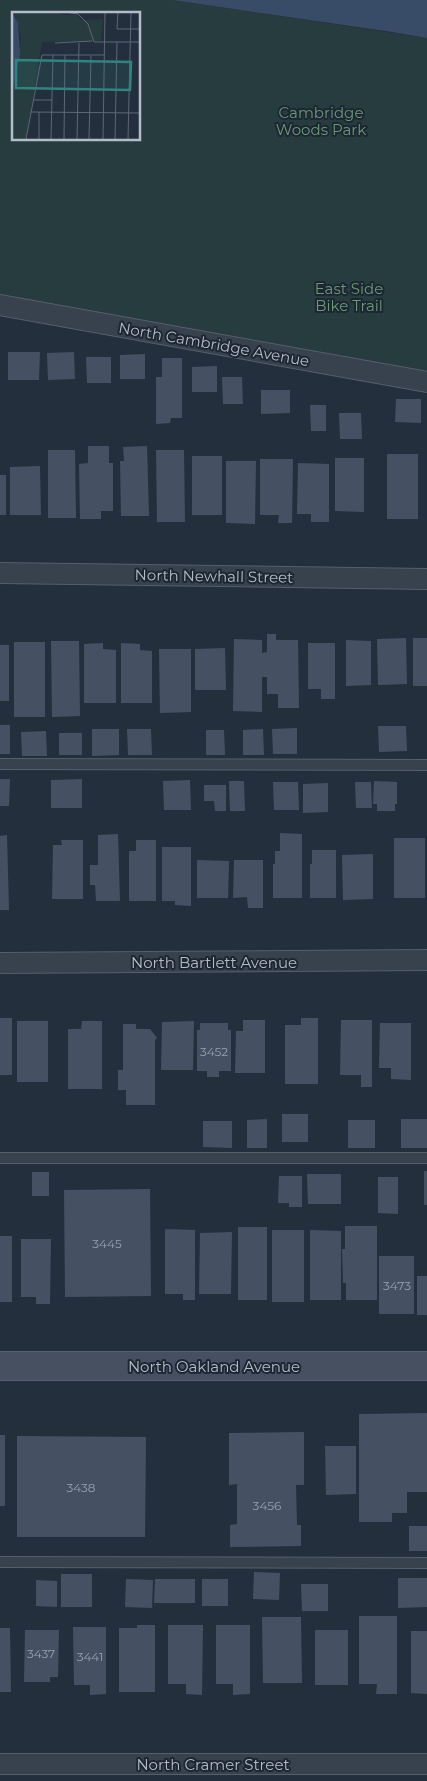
<svg xmlns="http://www.w3.org/2000/svg" width="427" height="1781" viewBox="0 0 427 1781" font-family="Montserrat,sans-serif">
<style>
.green{fill:#263c3f;fill-rule:evenodd}
.water{fill:#394c67}
.building{fill:#455162}
.lines{fill:none;stroke-linecap:round;stroke-linejoin:round}
.service-casing{stroke:#565f6c;stroke-width:12}
.minor-casing{stroke:#565f6c;stroke-width:22}
.secondary-casing{stroke:#565f6c;stroke-width:30}
.service{stroke:#38414e;stroke-width:10}
.minor{stroke:#38414e;stroke-width:20}
.secondary{stroke:#465061;stroke-width:28}
.labels{text-anchor:middle;dominant-baseline:central;stroke-width:4;stroke-linejoin:round;paint-order:stroke}
.number-label{font-size:12px;fill:#98a1af}
.park-label{font-size:15px;fill:#6b9a76;stroke:#1d2633}
.street-label{font-size:15px;fill:#b4bcc9;stroke:#1d2633}
.inset-road{fill:none;stroke:#5e6776;stroke-width:1}
.view{fill:#308480;fill-opacity:0.15;stroke:#308480;stroke-width:2.5}
.inset-edge{fill:none;stroke:#b4bcc9;stroke-width:2.5}
</style>
<rect width="100%" height="100%" fill="#242f3e"/>
<!-- green -->
<path class="green" d="M0,0H172L427,38V378L0,301ZM14,14H139V139H14Z"/>
<!-- water -->
<path class="water" d="M172,0H427V38L392,32Z"/>
<!-- building -->
<path class="building" d="M8,352H40L39,380H8Z
M74,352L75,379L48,380L47,353Z
M145,354V379H120V355Z
M86,357H111V383H87Z
M162,358H182V418H171L170,423L156,424V377H162Z
M217,366V392H192V367Z
M222,377H242L243,404H223Z
M261,390H290V413L261,414Z
M396,399H421V423L395,422Z
M310,405H326V431H311Z
M339,413H361L362,439H340Z
M88,446H109V463H113V511H101V519H80L79,464L88,463Z
M147,446L149,516H121L120,461H124L123,447Z
M48,450H75L76,518H48Z
M156,450H184L185,522H157Z
M387,454H418V519H387Z
M192,456H222V515H192Z
M335,458H364V512L335,511Z
M260,459H293L292,523H278L279,515H260Z
M226,461H256L255,524L226,523Z
M298,463L329,464V522H311V514H297Z
M40,466L41,515H10V467Z
M0,475H6V515H0Z
M267,634H276V640H298L299,708H278V694H267V677H262V712L233,711L234,639L262,640V653L267,652Z
M406,638L407,684L378,685L377,639Z
M413,638H427V686H413Z
M346,640L371,641V685L346,686Z
M51,641H79L80,716L52,717Z
M14,642H45V717H14Z
M103,643V649L116,650V703H84V644Z
M121,643L140,644V650L152,651V703H121Z
M308,643H335V699H321V689H308Z
M0,645H9V701H0Z
M225,648L226,690H195V649Z
M159,649H191V712L160,713Z
M0,725H10V754H0Z
M378,726H406L407,751L379,752Z
M297,728V754H273L272,729Z
M92,729H119V755L92,756Z
M127,729H151L152,755H128Z
M263,729L264,755H243V730Z
M206,730H224L225,755H206Z
M46,731L47,756H22L21,732Z
M59,733H82V755H59Z
M0,779H10L9,806H0Z
M82,779V808H51V780Z
M190,780L191,810H164L163,781Z
M229,781H244L245,811H230Z
M374,781L397,782V804H395V811H377V804H373Z
M273,782H298L299,810H274Z
M355,782H371L372,808H356Z
M328,783V812L303,813V784Z
M204,785H226V811H215L214,801H204Z
M280,833L302,834V898H273V864H275V851H280Z
M118,834L120,901H96L95,885H90V865H98V835Z
M7,835L9,910H0V836Z
M394,838H425V898H394Z
M61,840H83V899H52L53,845H62Z
M136,840H156V901H129V851H136Z
M162,847H191V906L175,905V901H162Z
M312,850H336V898H310V864H312Z
M373,854V899L343,900L342,855Z
M197,860L229,861L228,898H197Z
M234,860H263V908H248L247,897L233,898Z
M0,1018H12V1075H0Z
M301,1018H318V1084H285V1025H301Z
M243,1020H265V1073H235L236,1031H243Z
M341,1020H372V1087H361V1075H340Z
M17,1021H48V1082H17Z
M82,1021H102V1089H68V1029H81Z
M194,1021L193,1070H161L162,1022Z
M200,1023H228V1030H231V1071H219V1077H207V1071H197V1030H200Z
M380,1023H411V1080L391,1079V1068H379Z
M123,1024H136V1029H150L157,1038L155,1040V1105H126V1090H118V1070H123Z
M282,1114H308V1142H282Z
M267,1119V1148H247V1120Z
M401,1119H427V1148H401Z
M348,1120H375V1148H348Z
M203,1121H232V1148L203,1147Z
M424,1171H427V1205H424Z
M32,1172H49V1196H32Z
M307,1174H341V1204H308Z
M279,1176H302V1207H289V1203H278Z
M378,1177H398V1214L378,1213Z
M150,1189L151,1296L65,1297L64,1190Z
M345,1226H377V1300H346V1283H343L342,1249H345Z
M238,1227H267V1300H238Z
M165,1229L195,1230V1300H183V1294H165Z
M272,1230H304V1302H272Z
M310,1230L341,1231V1300H310Z
M232,1232L231,1294H199L200,1233Z
M0,1236H12V1302H0Z
M21,1239H51L50,1304H36V1297H21Z
M379,1256H414V1314H379Z
M417,1276H427V1315H417Z
M427,1413V1492H407V1513H392V1522H359V1414Z
M304,1432V1485H296L297,1525H301V1546L230,1547V1525L237,1524V1484L229,1485V1433Z
M0,1435H5V1506H0Z
M17,1436L146,1437L145,1537H17Z
M325,1446H356V1494L326,1495Z
M409,1526H427V1551H409Z
M254,1572L280,1573L279,1600L253,1599Z
M61,1574H92V1607H61Z
M398,1578H427V1607L398,1608Z
M126,1579L153,1580L152,1608L125,1607Z
M155,1579H195V1603H154Z
M202,1579H228V1606H202Z
M36,1580L57,1581V1607L36,1606Z
M301,1584H328V1611H302Z
M359,1616H397V1694H376L377,1684H359Z
M262,1617H301L302,1683H263Z
M137,1625H155V1692H119V1628H137Z
M168,1625H203L202,1695L186,1694V1684H168Z
M216,1625H250V1694L233,1695V1684H216Z
M73,1627H106V1694L90,1695V1685H74Z
M0,1628H10L11,1692H0Z
M25,1630H59L58,1677H50V1682H24Z
M315,1630H348V1685H315Z
M411,1631H427V1694L411,1693Z"/>
<g class="lines">
<defs>
<path id="service" d="M0,764L427,765
M0,1158H427
M0,1562L427,1563"/>
<path id="minor" d="M0,305L427,382
M0,573L427,579
M0,963L427,960
M0,1764H427"/>
<path id="secondary" d="M0,1366H427"/>
</defs>
<!-- service casing -->
<use href="#service" class="service-casing"/>
<!-- minor casing -->
<use href="#minor" class="minor-casing"/>
<!-- secondary casing -->
<use href="#secondary" class="secondary-casing"/>
<!-- service -->
<use href="#service" class="service"/>
<!-- minor -->
<use href="#minor" class="minor"/>
<!-- secondary -->
<use href="#secondary" class="secondary"/>
</g>
<g class="labels">
<!-- number labels -->
<g class="number-label">
<text x="214" y="1051">3452</text>
<text x="107" y="1243">3445</text>
<text x="397" y="1285">3473</text>
<text x="81" y="1487">3438</text>
<text x="267" y="1505">3456</text>
<text x="41" y="1653">3437</text>
<text x="90" y="1656">3441</text>
</g>
<!-- park labels -->
<g class="park-label">
<text x="321" y="112">Cambridge<tspan x="321" dy="17">Woods Park</tspan></text>
<text x="349" y="288">East Side<tspan x="349" dy="17">Bike Trail</tspan></text>
</g>
<!-- street labels -->
<g class="street-label">
<text transform="translate(214 344) rotate(10)">North Cambridge Avenue</text>
<text transform="translate(214 576) rotate(1)">North Newhall Street</text>
<text x="214" y="962">North Bartlett Avenue</text>
<text x="214" y="1366">North Oakland Avenue</text>
<text x="213" y="1764">North Cramer Street</text>
</g>
</g>
<!-- overview -->
<g transform="translate(12 12)">
<rect width="128" height="128" fill="#242f3e"/>
<path d="M2,0H47L49,3H65L69,8L91,7L89,29L30,30L14,127H0V82L9,26Z" fill="#263c3f"/>
<path d="M0,0L6,11L8,42L0,82Z" fill="#394c67"/>
<path class="inset-road" d="M52,0L66,2L76,12L82,30H128M106,0L105,17H128M43,31L80,29M22,88H40M18,100L128,101M14,127L30,43H92M27,127V100M39,127L41,43M52,127L53,43M65,127L67,31M77,127L79,44M91,127L93,0M103,127L105,30M116,127L119,0"/>
<path class="view" d="M4,48L119,50L118,78L4,76Z"/>
<rect width="128" height="128" class="inset-edge"/>
</g>
</svg>
